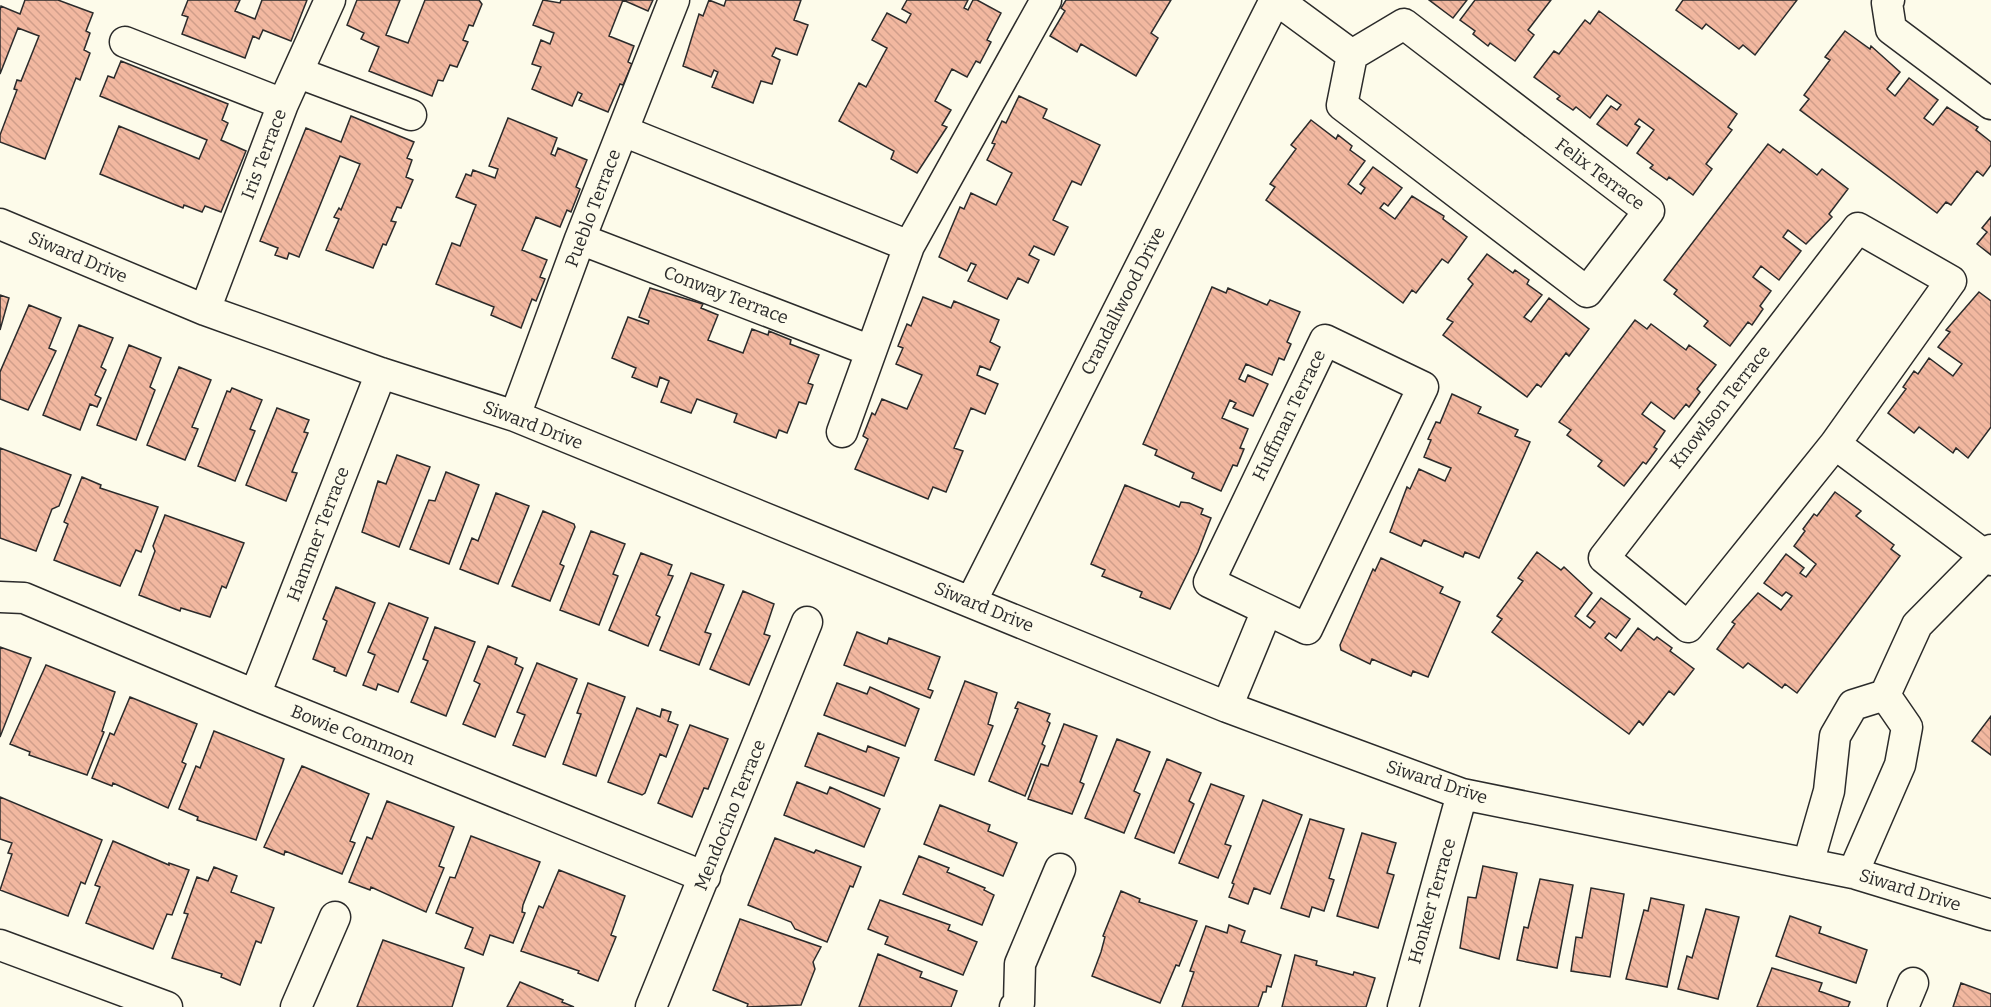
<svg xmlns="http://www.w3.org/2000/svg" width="1991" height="1007" viewBox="0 0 1991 1007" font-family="Bitter,serif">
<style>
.building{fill:url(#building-back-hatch);stroke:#2b2b2b;stroke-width:1.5}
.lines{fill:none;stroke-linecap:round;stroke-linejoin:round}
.street-casing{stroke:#2b2b2b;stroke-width:33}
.street{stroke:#fdfbea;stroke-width:30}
.labels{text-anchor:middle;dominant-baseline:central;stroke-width:4.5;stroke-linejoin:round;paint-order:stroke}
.street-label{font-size:18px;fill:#2b2b2b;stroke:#fdfbea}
</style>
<defs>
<pattern id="building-back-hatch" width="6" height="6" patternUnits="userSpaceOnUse" patternTransform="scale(1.5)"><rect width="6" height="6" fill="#f2b8a0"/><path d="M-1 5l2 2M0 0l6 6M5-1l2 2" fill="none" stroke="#d09e8a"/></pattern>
</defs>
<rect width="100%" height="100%" fill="#fdfbea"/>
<!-- building -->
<path class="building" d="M25,0H58L93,13L86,31L90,33L84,50L90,53L80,80L76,78L45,159L0,142V135L17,90L14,89L17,80L21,81L39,36L18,28L0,74V10L1,6L20,14Z
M188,0H240L235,11L255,19L262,0H307L291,41L263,30L259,39L253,36L245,58L182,34L188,17L182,15Z
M357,0H400L386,35L408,43L425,0H479L482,4L473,26L469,25L463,40L468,42L457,67L450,65L443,81L438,80L432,96L369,71L379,47L361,39L364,33L347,25Z
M543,0L560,3L561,0H653L648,11L623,0L609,36L634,46L628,62L632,64L623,85L620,84L608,112L579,100L582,94L578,92L572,106L532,89L541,67L532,64L541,40L550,44L554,33L533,25Z
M709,0L724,6L726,0H801L794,20L808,25L797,55L776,48L772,56L780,60L772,84L761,81L753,103L712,87L718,72L714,70L711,77L683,66L699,14L703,16Z
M907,0H968L964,8L968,10L973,0H977L1001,13L987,40L991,42L980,63L976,61L967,77L952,69L935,101L951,110L942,125L947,127L917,173L891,159L894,151L839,121L859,83L866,87L887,48L872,40L887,13L906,23L911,14L902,9Z
M1066,0H1171L1151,33L1158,38L1136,76L1081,44L1077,52L1050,36L1065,11L1061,8Z
M1429,0H1467L1453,18Z
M1475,0H1551L1528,30L1534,35L1515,61L1490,43L1488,46L1473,34L1475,31L1460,20Z
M1683,0H1797L1755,55L1743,45L1739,49L1706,24L1702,29L1676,10Z
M1599,11L1737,114L1728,127L1732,130L1706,164L1712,169L1693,195L1669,177L1667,180L1650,168L1653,165L1637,153L1654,130L1639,119L1635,124L1640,127L1627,146L1597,124L1611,106L1617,110L1621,105L1607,95L1590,118L1576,107L1573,110L1557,99L1560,96L1534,77L1554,51L1559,54L1585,20L1590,24Z
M1845,31L1870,49L1871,46L1900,72L1887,89L1895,96L1909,78L1938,100L1924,118L1933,125L1947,107L1978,127L1976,130L1991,142V165L1983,176L1977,171L1951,205L1946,202L1937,213L1800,110L1809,99L1804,95L1830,60L1825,57Z
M121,61L228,104L222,120L228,123L221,140L246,151L221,212L205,206L202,212L184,205L183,208L100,174L119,126L199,159L207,140L100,96L108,76L114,78Z
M1019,96L1047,109L1043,118L1100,145L1081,185L1072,181L1053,220L1068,227L1054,255L1034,246L1029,255L1039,260L1028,283L1018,278L1007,299L968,281L976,265L971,263L967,271L939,257L960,207L964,209L971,193L996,205L1012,173L987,160L995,144L992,143L1002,121L1006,123Z
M351,116L414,142L407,158L412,160L406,177L413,180L401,208L397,207L391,221L396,222L386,245L383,244L373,268L326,250L339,219L334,217L339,208L341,210L360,164L340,156L299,257L289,253L287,259L275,255L278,248L260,241L306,128L341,142Z
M508,118L557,138L551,154L555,156L558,148L587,160L576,187L580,189L571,212L567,210L560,227L536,217L522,250L547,260L540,277L545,279L536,301L532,299L521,328L491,315L494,307L436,284L452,243L460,246L476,205L456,197L466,174L471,176L473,170L495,178L498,169L489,166Z
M1311,120L1336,139L1338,135L1352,146L1350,150L1365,161L1348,184L1361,194L1365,188L1360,184L1373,167L1402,188L1388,206L1384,203L1380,208L1395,219L1412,196L1444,216L1443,219L1467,237L1448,263L1442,259L1416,293L1412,290L1403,303L1266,200L1275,187L1270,184L1296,149L1291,145Z
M1768,144L1780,153L1783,149L1817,175L1822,169L1848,189L1829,214L1832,217L1806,244L1788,230L1783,237L1801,251L1779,280L1761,266L1753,277L1771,291L1760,306L1763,309L1752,325L1748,322L1730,346L1704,326L1708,321L1674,294L1677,290L1664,280Z
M1991,217V255L1977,244L1987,232L1982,228Z
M1487,254L1513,273L1515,270L1529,280L1527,284L1542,295L1524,317L1531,322L1549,298L1589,329L1569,356L1566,353L1541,387L1537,384L1527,397L1443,335L1453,322L1447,319L1473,284L1468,279Z
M1212,287L1226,293L1228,288L1267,305L1270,300L1300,312L1287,342L1291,344L1284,360L1279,358L1272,375L1246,364L1239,379L1245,382L1248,375L1268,384L1253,416L1233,408L1236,403L1230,400L1222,418L1248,429L1240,448L1244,449L1237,466L1233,465L1221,491L1192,478L1194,473L1155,455L1157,450L1143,444Z
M650,288L703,304L701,308L718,315L708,340L743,353L752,329L768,335L769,331L791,340L790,344L819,355L808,383L813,385L806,404L799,402L787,433L779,430L776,438L734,422L737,414L697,399L691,413L661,402L669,381L660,377L657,387L632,377L636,368L612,358L628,317L648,324L649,321L639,317Z
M1979,292L1991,301V427L1968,458L1956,448L1953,453L1919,427L1914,433L1888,413L1906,389L1903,387L1914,371L1918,374L1929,358L1953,376L1962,364L1938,347L1950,332L1946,330Z
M0,295L9,298L0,330Z
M923,297L951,308L954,301L999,320L990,342L1000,347L990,370L980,366L977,375L998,384L985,414L971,408L954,448L963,451L946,492L933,487L928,499L855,469L868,439L863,436L872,413L875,415L882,399L907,409L922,375L896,364L903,348L898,346L907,324L911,326Z
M29,305L61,318L49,348L56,351L28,410L0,399V372Z
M1635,320L1647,329L1651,324L1686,350L1689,345L1716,365L1697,389L1700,392L1689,407L1686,404L1674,419L1651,402L1642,414L1665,431L1654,447L1657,449L1646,464L1643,462L1624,486L1598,466L1602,461L1567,435L1571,430L1559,422Z
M79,325L113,338L101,367L106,370L95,395L101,398L97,407L90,404L80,430L43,415Z
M129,345L161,358L150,387L155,390L136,440L97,425Z
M179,367L211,380L192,427L198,429L185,460L147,445Z
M232,388L262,400L250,429L255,431L235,481L198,466L227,391L230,392Z
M1452,394L1481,407L1478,413L1518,430L1515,436L1530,442L1479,558L1465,552L1463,557L1424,540L1421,546L1390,532L1407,487L1410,489L1419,469L1445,481L1451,468L1424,457L1431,440L1428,439L1436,422L1440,423Z
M277,408L309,420L304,432L308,433L292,472L297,473L286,501L246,485Z
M0,448L71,475L59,506L52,509L36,551L0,538Z
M397,455L430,467L399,547L362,532L378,481L386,484Z
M446,472L479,485L449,564L410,549L429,500L435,501Z
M82,477L101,485L100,488L158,507L141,552L136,550L120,586L54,560L68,524L64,522Z
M1125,485L1179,507L1181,502L1189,503L1203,509L1201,514L1211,518L1198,552L1170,609L1140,597L1142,592L1102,576L1105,570L1091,564Z
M1835,492L1861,511L1856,516L1894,545L1891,549L1900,556L1797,693L1785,684L1782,688L1748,663L1743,668L1717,649L1735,624L1732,622L1758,593L1781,610L1792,596L1786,592L1782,596L1764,583L1786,554L1804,568L1800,573L1806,577L1816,564L1794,546L1805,531L1803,529L1814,514L1817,516Z
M496,493L529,506L498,584L460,569L472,538L478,541Z
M543,511L574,524L575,527L560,564L564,566L550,601L512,586Z
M165,515L244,543L226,588L222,586L210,617L181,608L180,611L139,595L155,551L153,546Z
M591,531L625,544L613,574L618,576L599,625L560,610Z
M1537,552L1561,570L1564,567L1592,593L1575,616L1590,628L1595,622L1587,616L1601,598L1630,619L1616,638L1609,633L1605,638L1621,651L1638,628L1654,640L1657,637L1672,648L1670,651L1694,669L1674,695L1669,691L1643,725L1639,721L1629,734L1492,632L1502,619L1497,616L1523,581L1518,578Z
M641,553L672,565L668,575L673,576L656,615L660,617L648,646L609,630Z
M1381,558L1443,587L1440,593L1460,602L1428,677L1413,671L1411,676L1372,659L1370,664L1341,650L1340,645L1373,569L1375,571Z
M691,573L724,585L705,632L711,634L699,665L660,650Z
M336,587L375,603L346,676L334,671L335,668L313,659L327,621L323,619Z
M743,591L774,604L764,634L770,636L749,685L710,669Z
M389,603L428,618L398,692L378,684L376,690L363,685L375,655L368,652Z
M435,627L475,642L446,716L411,702L428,661L423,659Z
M857,632L887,644L889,638L940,657L928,689L933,691L930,698L844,665Z
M488,646L517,658L515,664L523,668L495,737L463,724L480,684L474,681Z
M0,647L31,658L0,737Z
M537,663L577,679L545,757L513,745L525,715L517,712Z
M46,665L115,692L102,731L104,732L87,775L29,755L30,752L10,744Z
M965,681L997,693L988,724L993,726L974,775L935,760Z
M588,683L625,697L596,776L563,764L581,714L577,713Z
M837,683L867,694L870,687L919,709L905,746L824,715Z
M130,697L197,724L182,762L186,764L168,808L113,783L112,786L92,778L110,733L114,735Z
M1018,702L1050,714L1047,721L1050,723L1042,744L1045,746L1025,796L989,781L1018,709L1015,708Z
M637,708L660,717L662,709L671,712L668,721L678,725L666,757L660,754L645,793L642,795L608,782Z
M1991,716V755L1972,741Z
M1064,724L1097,736L1080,782L1084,784L1072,814L1028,799L1041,764L1048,766Z
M690,725L728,739L708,789L704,788L692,817L658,803Z
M214,731L284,759L256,840L197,820L198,817L179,809L196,766L200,768Z
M818,733L866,752L868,746L899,758L884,796L805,766Z
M1117,739L1150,752L1134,791L1140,794L1124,833L1085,818Z
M1167,759L1201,773L1189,801L1194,804L1174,853L1135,838Z
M302,766L369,794L350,841L355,843L342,874L285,851L284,855L264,847Z
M797,782L827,794L830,787L880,809L864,847L784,815Z
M1211,784L1244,796L1225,844L1231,846L1218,878L1179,863Z
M0,797L102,840L85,884L81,882L68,916L0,890L12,854L8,853L12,843L0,839Z
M1263,800L1302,815L1270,894L1254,888L1248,904L1229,897L1234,884L1232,883Z
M387,801L454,827L439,866L444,868L426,912L371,887L370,890L349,882L367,837L372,839Z
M940,805L990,825L988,831L1017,843L1003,876L924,844Z
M1310,819L1344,829L1329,878L1334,880L1324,911L1312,907L1309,917L1281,908Z
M1362,833L1396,843L1387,873L1394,875L1378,928L1337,916Z
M471,836L540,862L523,905L522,912L525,913L513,943L490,935L483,955L465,948L473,928L436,913L450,877L455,878Z
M775,838L814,853L816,850L861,867L853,887L850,886L827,942L795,929L791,922L748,905Z
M113,841L169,865V863L189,870L172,915L167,914L153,949L86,923L100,887L95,885Z
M919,856L949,868L947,872L985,888L984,890L994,895L982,925L903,894Z
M1483,866L1517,873L1499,959L1460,948L1468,897L1476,898Z
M214,867L237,876L231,892L274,908L261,943L256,941L240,985L221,977L222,974L172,958L188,914L184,913L197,877L208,881Z
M559,870L625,896L611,935L616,937L598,981L578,973L579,971L521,951L539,906L543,908Z
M1540,879L1573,885L1557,968L1517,960L1524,927L1528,928Z
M1591,888L1624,894L1610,977L1571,971L1576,937L1582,938Z
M1121,891L1140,899L1139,902L1197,921L1179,966L1176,965L1160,1003L1092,976L1101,952L1105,937L1103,936Z
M1651,898L1684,905L1667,987L1626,979L1644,910L1648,911Z
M880,900L950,925L948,930L977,942L963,975L885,944L888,937L868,929Z
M1706,909L1739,917L1718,999L1678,989L1687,956L1692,958Z
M1790,916L1821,927L1819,933L1867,950L1856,983L1776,956Z
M740,919L821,947L813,962L815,969L801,1005L747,1007L748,1004L713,990Z
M1229,925L1245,931L1241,942L1281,955L1271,987L1267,986L1266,992H1263L1258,1007H1182L1194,972L1190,971L1206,926L1227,933Z
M383,940L464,968L452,1007H357Z
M878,954L922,972L920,977L957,991L951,1007H859Z
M1295,955L1317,961L1316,965L1353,975L1354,972L1375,978L1366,1007H1282Z
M1772,968L1822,983L1819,991L1850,1002L1848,1007H1757Z
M520,982L563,1000L562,1002L574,1007H507Z
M1961,983L1991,994V1007H1953Z"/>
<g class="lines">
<defs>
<path id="street" d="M1277,0L1352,55
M1889,0L1887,3L1891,29L1991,104
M1404,24L1649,211L1587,292L1342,105L1352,55Z
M125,42L283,104
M299,73L411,115
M623,131L909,246
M0,224L205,310L381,373L515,416L1227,707L1462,794L1853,873L1991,915
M1858,228L1951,281L1835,444L1688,627L1604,558Z
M580,239L871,351
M205,310L283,104L330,0
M1325,340L1423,387L1307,629L1209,582Z
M515,416L580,239L674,0
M842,432L909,246L1046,0
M1835,444L1991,560
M0,597L24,598L255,695L705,877
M971,602L1275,0
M255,695L381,373
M1227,707L1267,610
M1808,864L1829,791L1835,736L1853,705L1885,695L1917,625L1991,550
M1853,873L1900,765L1907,727L1885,695
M0,945L167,1007
M296,1007L335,917
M651,1007L807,622
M1015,1007L1019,1003L1020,964L1060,869
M1403,1007L1462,794
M1903,1007L1913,983"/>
</defs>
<!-- street casing -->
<use href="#street" class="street-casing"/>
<!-- street -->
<use href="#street" class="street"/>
</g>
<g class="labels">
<!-- street labels -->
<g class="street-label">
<text transform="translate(264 154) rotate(-69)">Iris Terrace</text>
<text transform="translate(1600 174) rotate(37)">Felix Terrace</text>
<text transform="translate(593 208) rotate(-69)">Pueblo Terrace</text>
<text transform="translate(78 257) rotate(23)">Siward Drive</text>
<text transform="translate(726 295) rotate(21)">Conway Terrace</text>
<text transform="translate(1123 301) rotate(-63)">Crandallwood Drive</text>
<text transform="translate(1720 407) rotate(-52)">Knowlson Terrace</text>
<text transform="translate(1289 415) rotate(-64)">Huffman Terrace</text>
<text transform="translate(533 425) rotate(21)">Siward Drive</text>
<text transform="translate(318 534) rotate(-69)">Hammer Terrace</text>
<text transform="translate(984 607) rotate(22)">Siward Drive</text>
<text transform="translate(353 735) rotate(22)">Bowie Common</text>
<text transform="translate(1437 782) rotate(18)">Siward Drive</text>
<text transform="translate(730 815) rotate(-68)">Mendocino Terrace</text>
<text transform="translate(1910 890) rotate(17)">Siward Drive</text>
<text transform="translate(1432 901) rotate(-74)">Honker Terrace</text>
</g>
</g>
</svg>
